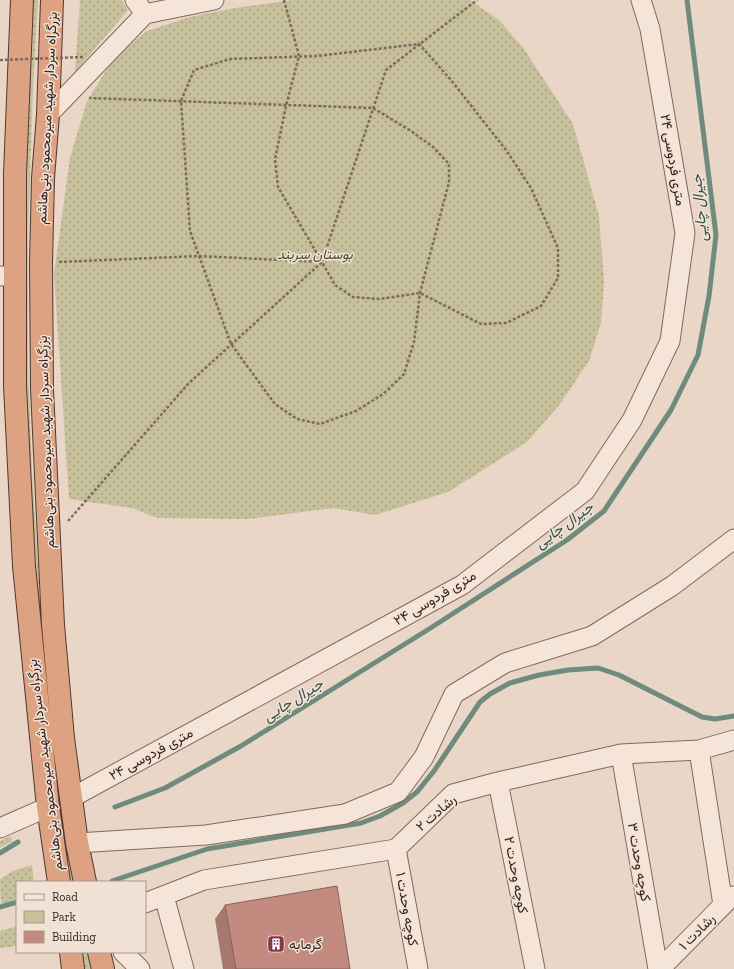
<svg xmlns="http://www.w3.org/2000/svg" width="734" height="969" viewBox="0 0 734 969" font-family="'Zilla Slab',Vazirmatn,serif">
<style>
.green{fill:url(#green-dots)}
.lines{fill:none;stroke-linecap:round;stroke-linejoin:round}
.stream{stroke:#6f8b7d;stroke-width:5}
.minor-casing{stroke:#83685e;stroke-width:21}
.trunk-casing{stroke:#513831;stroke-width:24}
.path{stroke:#83685e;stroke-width:2.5;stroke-dasharray:3 2;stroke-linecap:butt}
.minor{stroke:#f5e5d8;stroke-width:19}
.trunk{stroke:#dca281;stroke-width:22}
.path-bridge{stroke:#83685e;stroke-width:2.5;stroke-dasharray:3 2;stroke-linecap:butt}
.wall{fill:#a8786e}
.building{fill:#c38b80;stroke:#88615a}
.labels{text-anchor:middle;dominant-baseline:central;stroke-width:3;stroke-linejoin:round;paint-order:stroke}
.street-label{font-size:14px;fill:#342520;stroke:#f2e2d5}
.park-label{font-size:14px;font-style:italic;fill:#4e4f29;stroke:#f2e2d5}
.poi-label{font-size:14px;fill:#342520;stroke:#f2e2d5;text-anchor:start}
.water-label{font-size:15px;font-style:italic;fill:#315248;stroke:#f2e2d5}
</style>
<defs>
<pattern id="green-dots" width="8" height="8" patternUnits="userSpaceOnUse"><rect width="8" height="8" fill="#c6c19b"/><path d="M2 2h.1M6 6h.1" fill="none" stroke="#a29d7e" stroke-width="1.8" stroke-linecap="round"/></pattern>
</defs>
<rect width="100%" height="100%" fill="#e9d6c6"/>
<!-- green -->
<path class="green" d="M30,0H38L33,90L28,235V365L32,469L42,631L55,740L76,882H67L25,514V91Z
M80,0H121L128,10L75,72Z
M293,0H470L499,20L524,49L573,124L599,216L604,282L601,323L589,361L560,404L527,442L448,492L375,515L333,508L248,519L157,518L132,508L69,499L54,274L70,158L87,101L116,55L147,31L190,17L235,8Z
M11,836L12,841L0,848V841Z
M32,865L34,882H17V899L1,904L0,879L13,871Z
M17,926V946L0,948V931Z
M81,952H91L94,969H84Z"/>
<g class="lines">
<!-- stream -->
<path class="stream" d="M115,807L165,788L241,746L429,629L567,540L604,511L671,410L698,355L709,296L716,235L687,0
M0,853L18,842
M112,881L207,849L361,823L380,816L403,803L417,792L434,771L480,702L490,694L510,683L539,675L568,670L598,668L619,675L702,717L715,719L734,716
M0,907L17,902"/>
<defs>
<path id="minor" d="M135,0L145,14
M145,14L214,0
M48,115L145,14
M0,276H14
M699,750L723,905
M621,754L658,969
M498,782L535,969
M71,798L462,585L585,491L632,420L670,341L685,233L650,29L641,0
M0,828L48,807
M77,843L206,835L345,814L398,792L424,757L454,694L505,663L592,636L672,586L734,539
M396,849L418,969
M164,896L184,969
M145,903L204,880L396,849L453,794L498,782L621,754L699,750L734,740
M123,952L140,969
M660,969L732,896"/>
<path id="trunk" d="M22,0L15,174V386L24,566L48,807L59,882
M52,0L48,115L43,178L41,264L42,389L53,625L63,738L77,843L85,882
M71,952L73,969
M99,952L103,969"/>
</defs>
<!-- minor casing -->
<use href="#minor" class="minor-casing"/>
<!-- trunk casing -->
<use href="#trunk" class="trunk-casing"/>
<!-- path -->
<path class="path" d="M284,0L299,56L286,106L275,159L278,187L322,262
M59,262L199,256L322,262L335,285L353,297L379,299L420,293L481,324L506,323L541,306L558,278V248L531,188L506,150L451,80L419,44L317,56L230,59L194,70L181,101L190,231L231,344L275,404L297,419L320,424L356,411L383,394L404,374L414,342L420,293L449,182V164L433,147L411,131L373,108L89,98
M68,521L189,383L322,262L386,70L477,0"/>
<!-- minor -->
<use href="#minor" class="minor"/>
<!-- trunk -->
<use href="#trunk" class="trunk"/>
<!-- path-bridge -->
<path class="path-bridge" d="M0,60L83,57"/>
</g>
<!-- wall -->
<path class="wall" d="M225,905L350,969H223L215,919Z"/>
<!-- building -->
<path class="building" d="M337,886L350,969H236L225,905Z"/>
<!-- icons -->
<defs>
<symbol id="building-square" viewBox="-11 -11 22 22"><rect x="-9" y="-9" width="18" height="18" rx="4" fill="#8b344a" stroke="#f2e2d5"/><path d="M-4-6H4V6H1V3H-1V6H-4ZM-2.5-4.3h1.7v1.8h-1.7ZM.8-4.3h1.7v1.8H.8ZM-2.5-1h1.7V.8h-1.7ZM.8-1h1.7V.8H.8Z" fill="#fff"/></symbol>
</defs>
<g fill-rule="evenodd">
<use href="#building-square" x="266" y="934" width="20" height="20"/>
</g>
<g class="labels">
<!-- street labels -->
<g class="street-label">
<text transform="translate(47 118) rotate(-87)">بزرگراه سردار شهید میرمحمود بنی‌هاشم</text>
<text transform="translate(673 160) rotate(80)">۲۴ متری فردوسی</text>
<text transform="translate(46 442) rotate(-92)">بزرگراه سردار شهید میرمحمود بنی‌هاشم</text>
<text transform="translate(435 598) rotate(-31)">۲۴ متری فردوسی</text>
<text transform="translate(151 754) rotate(-29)">۲۴ متری فردوسی</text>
<text transform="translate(45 765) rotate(-97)">بزرگراه سردار شهید میرمحمود بنی‌هاشم</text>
<text transform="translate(436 813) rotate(-41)">رشادت ۲</text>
<text transform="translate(639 862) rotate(80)">کوچه وحدت ۳</text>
<text transform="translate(516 875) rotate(79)">کوچه وحدت ۲</text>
<text transform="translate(407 909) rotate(80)">کوچه وحدت ۱</text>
<text transform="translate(697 932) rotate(-45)">رشادت ۱</text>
</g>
<!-- park labels -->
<g class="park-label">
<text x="315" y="254">بوستان سربند</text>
</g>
<!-- poi labels -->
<g class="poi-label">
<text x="289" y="944">گرمابه</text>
</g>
<!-- water labels -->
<g class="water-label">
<text transform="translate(699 208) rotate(-95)">جیرال چایی</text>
<text transform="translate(564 525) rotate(-36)">جیرال چایی</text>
<text transform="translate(293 700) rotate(-32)">جیرال چایی</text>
</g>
</g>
<!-- legend -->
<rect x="16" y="881" width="130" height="72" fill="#f2e2d5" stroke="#a6968d"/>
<rect x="24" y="894" width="20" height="6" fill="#f5e5d8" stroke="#a6968d"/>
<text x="52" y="901" font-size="12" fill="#342520">Road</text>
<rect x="24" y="911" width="20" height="12" fill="#c6c19b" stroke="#a6968d"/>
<text x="52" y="921" font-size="12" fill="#342520">Park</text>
<rect x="24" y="931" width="20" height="12" fill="#c38b80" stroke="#a6968d"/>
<text x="52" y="941" font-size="12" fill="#342520">Building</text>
</svg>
